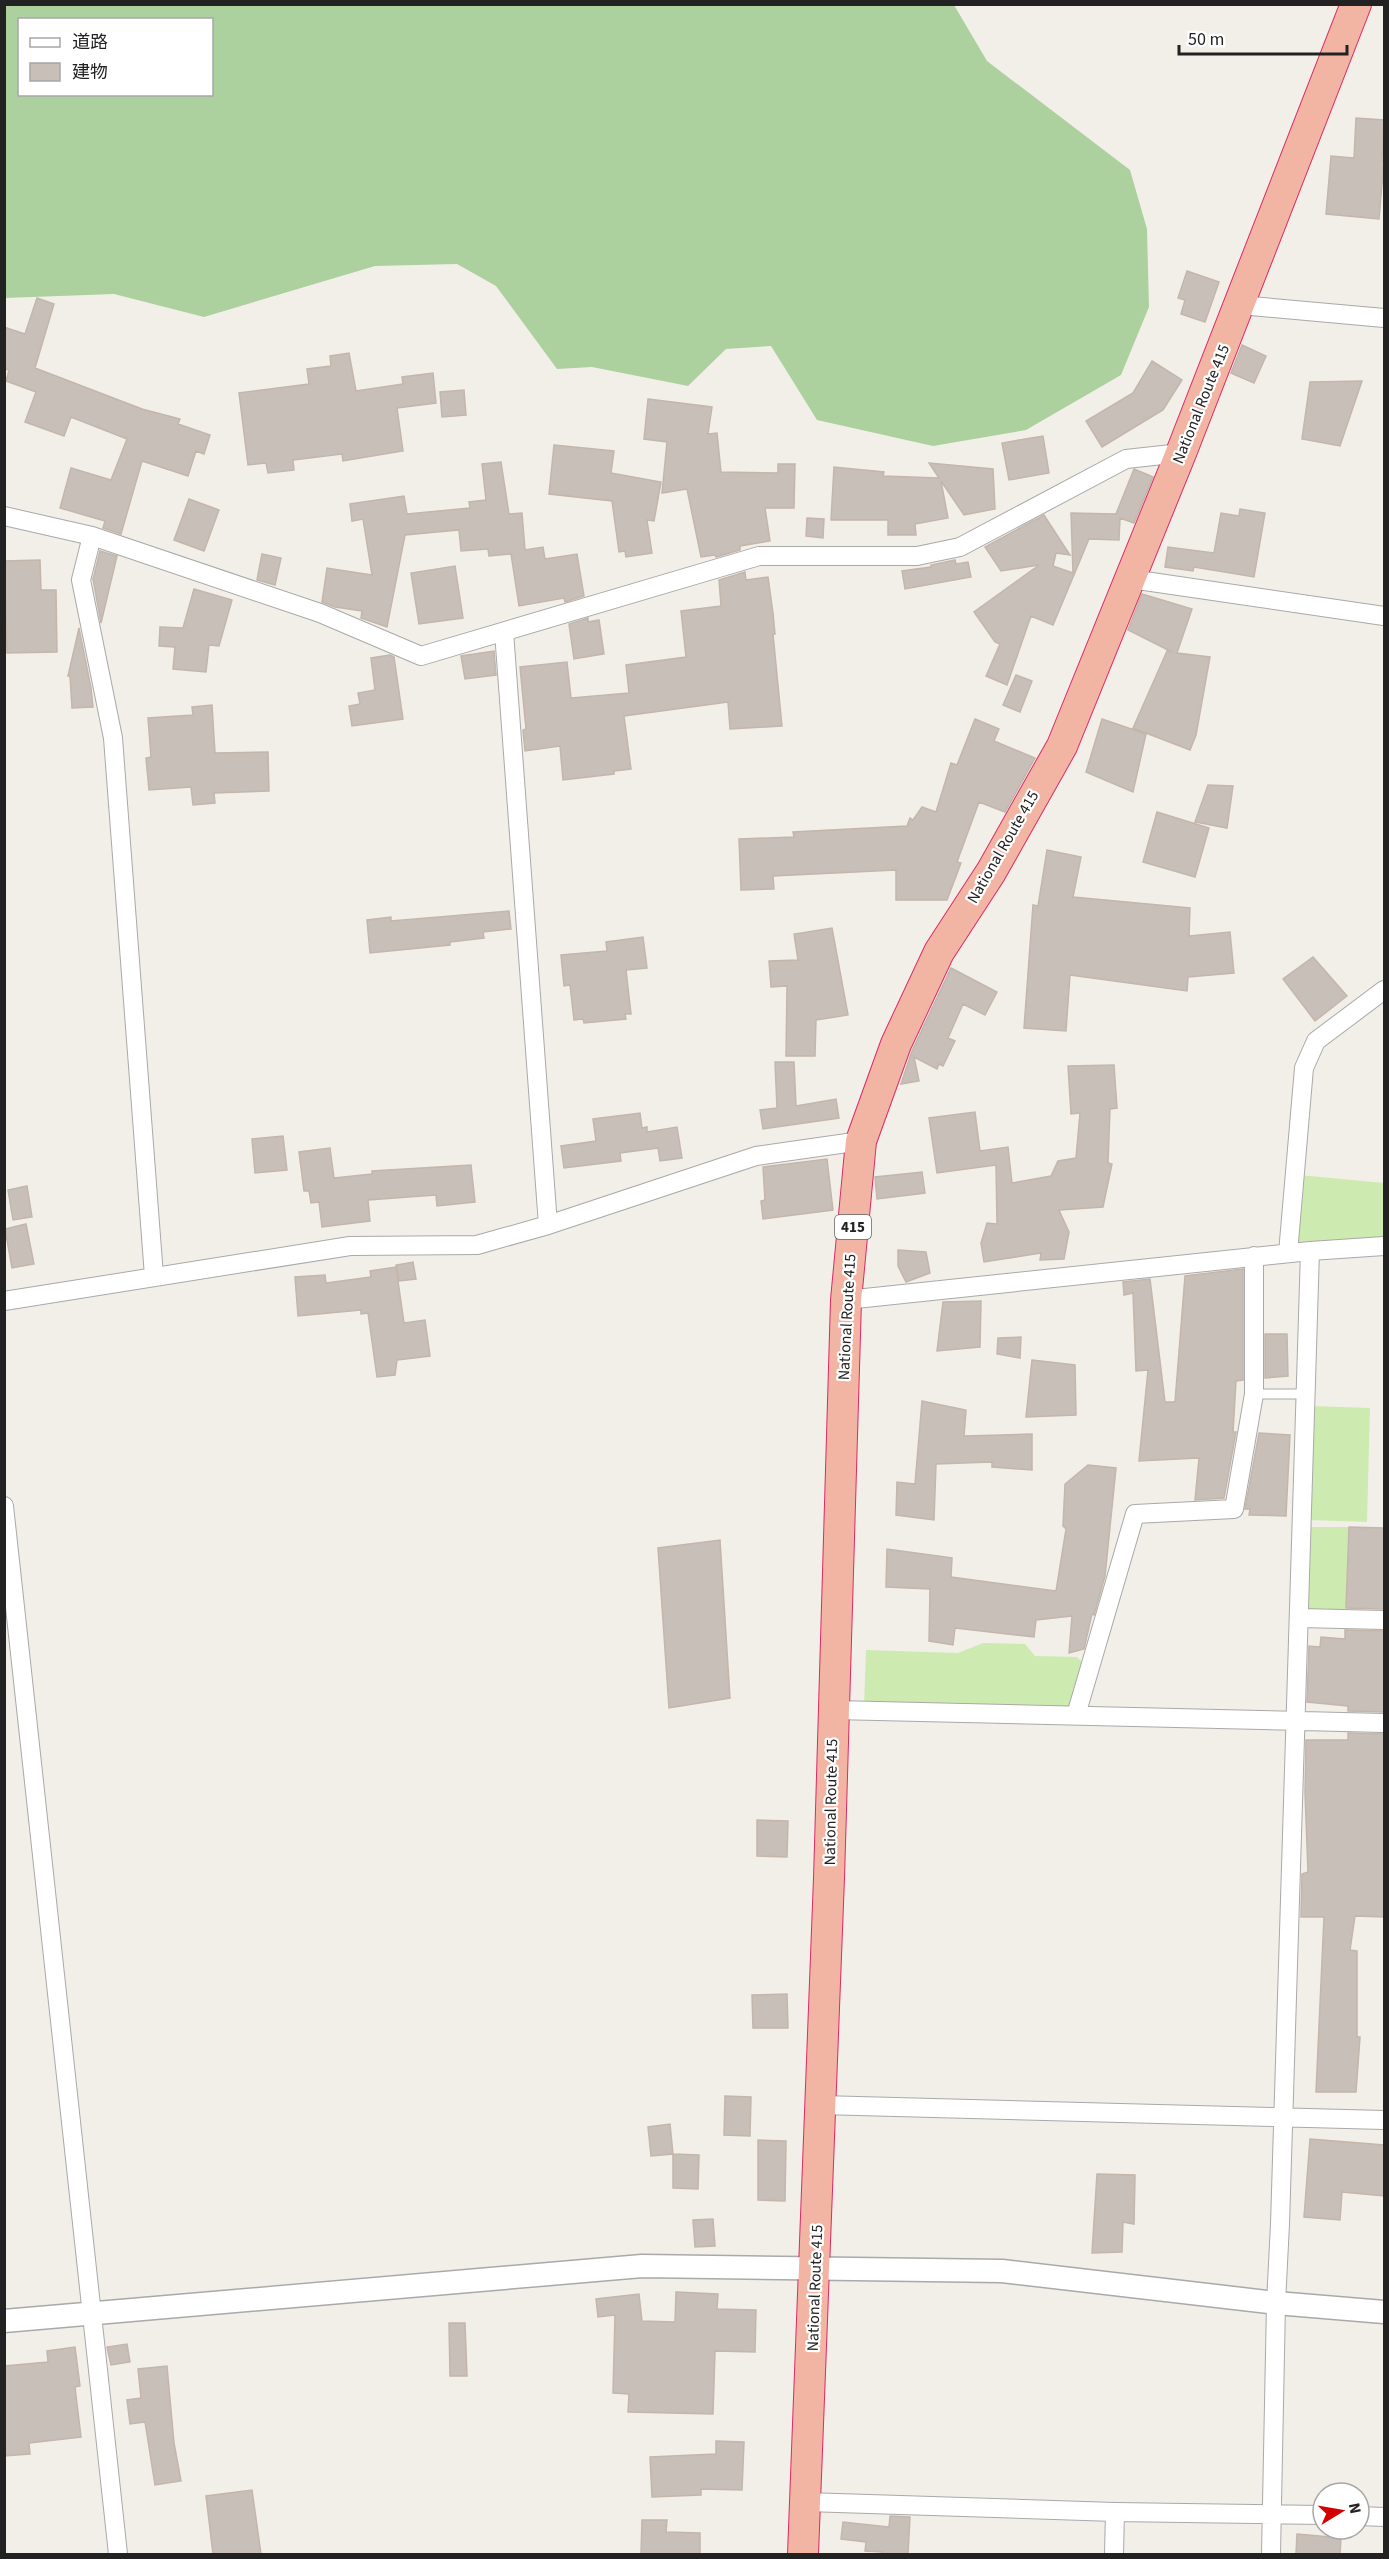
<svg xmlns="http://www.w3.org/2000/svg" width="1389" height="2559" viewBox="0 0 1389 2559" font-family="'Source Sans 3','Noto Sans JP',sans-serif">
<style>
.grass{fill:#cdebb0}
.forest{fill:#add19e;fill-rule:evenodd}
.building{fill:#c7bfb8;stroke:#c4b6ab;stroke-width:1.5}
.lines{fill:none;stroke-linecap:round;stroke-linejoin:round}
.service-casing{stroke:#a9a9a9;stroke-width:11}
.minor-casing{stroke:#a9a9a9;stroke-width:20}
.tertiary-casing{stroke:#a9a9a9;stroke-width:25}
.trunk-casing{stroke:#dc2a67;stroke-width:32}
.service{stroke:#fff;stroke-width:9}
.minor{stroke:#fff;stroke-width:18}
.tertiary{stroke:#fff;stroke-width:22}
.trunk{stroke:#f2b4a3;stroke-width:30}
.labels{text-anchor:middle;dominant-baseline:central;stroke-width:4.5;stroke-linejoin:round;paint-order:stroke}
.shield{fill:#fff;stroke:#646464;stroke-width:1.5}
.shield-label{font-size:15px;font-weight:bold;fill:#222}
.street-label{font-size:16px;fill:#222;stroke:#fff}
</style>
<rect width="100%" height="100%" fill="#f2efe9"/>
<!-- grass -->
<path class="grass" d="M1299,1175L1384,1183V1237L1298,1245Z
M1313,1406L1370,1408L1367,1522L1309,1520Z
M1307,1527H1349L1346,1610L1305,1611Z
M983,1643L1025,1644L1035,1656L1077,1657L1086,1666L1073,1710L864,1706L866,1650L958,1653Z"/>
<!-- forest -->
<path class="forest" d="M4,5H954L987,61L1130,170L1147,229L1149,307L1121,375L1026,430L933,446L817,420L771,346L726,349L688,386L592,367L557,369L496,286L457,264L375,266L204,317L114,294L5,298ZM20,20H212V94H20Z"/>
<!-- building -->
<path class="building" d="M1356,118L1384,120L1382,161H1384L1379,219L1326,214L1331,156L1354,158Z
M1187,271L1219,282L1205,322L1181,314L1185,300L1178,298Z
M37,298L54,304L35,368L142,409L180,419L178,424L210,435L204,454L196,451L188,476L142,461L121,534L103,528L105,521L60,508L71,468L111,480L127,439L71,417L64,436L25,422L36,392L6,381L9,370L4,369V327L25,334Z
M1242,345L1266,356L1254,383L1231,373Z
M349,353L356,391L403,384L402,377L433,373L436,403L397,408L403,451L343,461L342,454L293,460L294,470L268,473L266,463L248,465L239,393L309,384L307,369L331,366L330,356Z
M1152,361L1182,380L1163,410L1102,447L1086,421L1133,393Z
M1362,381L1340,446L1302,439L1310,382Z
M464,390L466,415L442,417L440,392Z
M648,399L712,407L708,434L717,433L721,472L778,473V464H795L794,508H765L770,541L740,546V550L716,557L715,555L701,557L687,489L662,493L667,442L644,439Z
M1043,436L1049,473L1009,480L1002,443Z
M554,445L614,451L611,473L661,482L654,521L647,520L652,553L626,557L625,551L619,552L612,501L549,494Z
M501,462L509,514L522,513L525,550L543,547L545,559L577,554L584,596L565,602L564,598L519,606L511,554L489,556L488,549L461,551L459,530L405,535L387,627L361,618L362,611L335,607L322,602L327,568L372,575L363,519L352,521L350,504L404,496L407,514L470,508L469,502L486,500L482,464Z
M929,463L993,469L995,509L964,515L941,481L948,518L915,524L916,535H888V520H831L834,467L884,472L883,476L939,478Z
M1134,469L1153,477L1134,523L1120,518L1119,540L1089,539L1053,625L1031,616L1007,685L986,676L1000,644L995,642L974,612L1039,565L1001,571L985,547L1044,515L1070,555L1056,553L1053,566L1073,573L1071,513L1116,514Z
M189,499L219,510L204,551L174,540Z
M1240,509L1265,513L1254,577L1194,567L1193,571L1165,567L1168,547L1214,553L1221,513L1239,516Z
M807,518L824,519L823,538L806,536Z
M100,551L117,556L101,623L93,579Z
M262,554L281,558L275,585L257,580Z
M40,560L41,590H56L57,652L7,653L4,561Z
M955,560L956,564L968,562L971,577L905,589L902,571L931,567V565Z
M455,566L463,618L419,624L411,573Z
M745,572L746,580L768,577L773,613L775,634H773L782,726L730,729L728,702L624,716L631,769L614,771V774L563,780L560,746L525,751L523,730L526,729L520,667L567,662L571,698L629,693L626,665L686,657L681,611L721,606L719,580Z
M194,589L232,600L219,646L209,645L206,672L173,669L175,647L159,646L160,627L183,628Z
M1142,594L1192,609L1177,653L1210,657L1196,735L1190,750L1133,728L1167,651L1172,652L1128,630Z
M588,618V622L599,620L604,654L574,659L569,624Z
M79,628L91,688L93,707L72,708L70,676H68Z
M494,651L496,675L465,679L461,656Z
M390,655L394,657L403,719L352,726L349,706L360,704L358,693L375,690L371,658Z
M1016,675L1032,681L1020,712L1003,705Z
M212,705L215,753L268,752L269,791L214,793L215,803L193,805L191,787L149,790L146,758L151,757L148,718L193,715L192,707Z
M975,719L999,729L994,741L1035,758L1005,812L979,802L957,862L961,863L947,900H896V870L773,876L774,889L741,890L739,839L794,837L793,832L907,826L910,818L913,820L922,807L936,812L951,763L957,765Z
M1102,719L1146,734L1133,792L1086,772Z
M1208,785L1233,786L1227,828L1195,822Z
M1157,812L1209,828L1195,877L1143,862Z
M1047,850L1081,857L1073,897L1190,908L1189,936L1230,932L1234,973L1188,977L1187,991L1070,975L1066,1031L1024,1028L1033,905L1038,906Z
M509,911L511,929L483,932L484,938L450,942V945L370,953L367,920L391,917V921Z
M832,928L848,1015L816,1020L815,1056H786L787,986L771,987L769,961L798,960L794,934Z
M643,937L647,968L626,970L631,1014H625L626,1019L584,1023L583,1019L574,1020L570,985L564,986L561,955L607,951L606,942Z
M1313,957L1347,996L1315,1021L1283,979Z
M951,968L997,992L985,1015L963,1004L948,1038L955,1041L943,1066L939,1064L937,1069L914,1057L919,1081L901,1084L912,1051Z
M775,1062H794L796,1106L836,1099L839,1118L763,1129L760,1110L777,1108Z
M1114,1065L1117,1108L1110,1109L1108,1163L1112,1164L1103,1207L1059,1210L1069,1232L1064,1259L1040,1260L1041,1253L984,1262L981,1243L987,1223L997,1224L996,1165L937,1173L929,1118L975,1112L980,1151L1008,1147L1012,1183L1051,1176L1058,1161L1076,1158L1080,1113L1071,1114L1068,1066Z
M640,1113L642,1128L647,1127V1132L677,1127L682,1158L660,1161L658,1148L620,1153L621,1161L564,1168L561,1146L596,1141L593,1119Z
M283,1136L287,1170L255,1173L252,1139Z
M330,1148L334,1178L372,1174V1171L471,1165L475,1202L437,1206L436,1195L368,1200L370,1221L322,1227L319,1202L311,1203L309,1191H304L299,1152Z
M827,1159L833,1210L763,1219L761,1201L765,1200L763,1167Z
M922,1172L925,1193L877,1199L875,1177Z
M27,1186L32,1217L13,1220L8,1190Z
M26,1224L34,1264L12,1268L5,1229Z
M898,1250L926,1252L930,1273L906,1282L898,1266Z
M413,1262L416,1279L399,1281L396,1265Z
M396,1267L404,1323L425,1320L430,1356L397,1360L395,1375L377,1377L368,1313L361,1314V1310L298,1316L295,1277L325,1275L326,1283L371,1277L370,1271Z
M1243,1269V1380L1236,1381L1233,1432H1236L1224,1498L1195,1500L1199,1458L1139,1461L1148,1370L1136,1371L1133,1293L1124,1295L1123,1282L1150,1279L1165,1402H1175L1185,1276Z
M981,1301L980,1347L937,1351L943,1302Z
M1265,1334H1287L1288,1376L1265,1378Z
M1021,1337L1020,1358L997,1354L998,1338Z
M1032,1360L1075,1365L1076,1415L1026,1417Z
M922,1401L966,1410L964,1436L1032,1434V1470L992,1467V1462L936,1464L934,1520L896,1515L897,1482L915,1484Z
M1259,1433L1290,1435L1286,1516L1249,1515L1250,1509H1245Z
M1088,1465L1116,1468L1105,1576L1094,1615L1092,1614L1084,1649L1069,1653L1072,1616L1036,1620L1034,1637L955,1628L953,1645L929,1641L930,1589L886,1587L887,1549L952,1558L951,1577L1056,1591L1066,1529L1063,1526L1065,1484Z
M1349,1527L1384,1528V1609L1346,1608Z
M720,1540L730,1698L669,1708L658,1548Z
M1345,1630L1384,1631V1712L1348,1711V1706L1307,1702L1309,1646L1320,1647L1321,1637L1345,1639Z
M1348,1733L1384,1734V1917L1355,1916L1350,1950L1357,1951V2037H1360L1356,2092H1316L1324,1917H1301L1302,1874L1308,1872L1305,1793L1306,1740H1348Z
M757,1820L788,1821L787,1857L757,1856Z
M787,1994L788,2028H753L752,1995Z
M725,2096L751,2097L750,2136L724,2135Z
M670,2124L673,2154L651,2156L648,2127Z
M1310,2139L1384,2145V2196L1342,2192L1340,2220L1304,2217Z
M758,2140L786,2141L785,2201L758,2200Z
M673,2154L699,2155L698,2189L673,2188Z
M1097,2174L1135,2175L1134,2224L1123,2222L1122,2252L1092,2253Z
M713,2219L715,2246L695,2247L693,2220Z
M676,2292L718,2294L717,2309L756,2310L755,2352L715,2351L713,2414L628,2412L629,2394L613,2393L615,2315L598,2317L596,2299L639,2294L642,2321L675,2322Z
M449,2323H465L467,2376H450Z
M127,2344L130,2362L111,2365L107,2347Z
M75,2347L80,2386L75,2387L81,2437L29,2443L30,2454L4,2456V2366L48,2362L47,2351Z
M167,2366L174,2443L181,2481L155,2485L145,2422L130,2424L127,2400L141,2398L138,2369Z
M716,2441L744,2442L742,2490L701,2489V2495L652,2497L650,2457L716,2454Z
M252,2490L261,2554H213L206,2496Z
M890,2516L910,2517L908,2554H882V2552L865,2551L866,2542L841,2539L843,2522L889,2527Z
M642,2520H667L666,2532L700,2533V2554H641Z
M1297,2534L1341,2538L1340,2554H1296Z"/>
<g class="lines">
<defs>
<path id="service" d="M1254,1394H1306"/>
<path id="minor" d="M1240,305L1384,318
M4,516L92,536L320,613L421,656L759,556H917L960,547L1126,459L1181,453
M92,536L81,580L113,738L154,1276
M1131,579L1384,616
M504,632L548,1225
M1288,1253L1304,1068L1316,1041L1384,990
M846,1300L1310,1251L1384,1246
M4,1301L350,1246L477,1245L548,1225L756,1156L861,1141
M4,1506L118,2554
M1300,1618L1384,1620
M834,1710L1384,1723
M1076,1715L1135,1514L1234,1509L1254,1394V1256
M820,2105L1384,2120
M806,2502L1115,2512L1323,2515
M1359,2516L1384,2517
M1114,2554L1115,2512
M1271,2554L1276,2303L1280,2224L1310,1251"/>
<path id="tertiary" d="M4,2321L642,2266L1002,2271L1276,2303L1384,2312"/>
<path id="trunk" d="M803,2554L829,1878L846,1300L861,1141L896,1044L939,952L991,872L1062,746L1181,453L1356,4"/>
</defs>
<!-- service casing -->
<use href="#service" class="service-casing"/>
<!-- minor casing -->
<use href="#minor" class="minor-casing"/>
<!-- tertiary casing -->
<use href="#tertiary" class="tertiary-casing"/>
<!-- trunk casing -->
<use href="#trunk" class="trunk-casing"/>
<!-- service -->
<use href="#service" class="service"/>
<!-- minor -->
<use href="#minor" class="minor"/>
<!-- tertiary -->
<use href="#tertiary" class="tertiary"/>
<!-- trunk -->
<use href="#trunk" class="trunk"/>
</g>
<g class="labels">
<!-- shield labels -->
<rect class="shield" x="835" y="1215" width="36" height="24" rx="4.5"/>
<g class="shield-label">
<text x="853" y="1227">415</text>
</g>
<!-- street labels -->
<g class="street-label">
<text transform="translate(1201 404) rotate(-68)">National Route 415</text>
<text transform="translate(1003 847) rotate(-60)">National Route 415</text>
<text transform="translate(847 1317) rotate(-87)">National Route 415</text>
<text transform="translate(831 1802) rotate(-89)">National Route 415</text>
<text transform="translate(815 2288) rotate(-88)">National Route 415</text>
</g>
</g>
<!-- border -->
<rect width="1389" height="2559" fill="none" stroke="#222222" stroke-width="12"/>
<!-- legend -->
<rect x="18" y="18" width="195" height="78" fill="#ffffff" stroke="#a7a7a7" stroke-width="1.5"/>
<rect x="30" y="38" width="30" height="9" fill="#ffffff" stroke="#a7a7a7" stroke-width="1.5"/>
<text x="72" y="48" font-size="18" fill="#222222">道路</text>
<rect x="30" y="63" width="30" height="18" fill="#c7bfb8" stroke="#a7a7a7" stroke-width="1.5"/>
<text x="72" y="78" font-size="18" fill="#222222">建物</text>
<!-- north arrow -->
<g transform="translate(1341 2511) rotate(79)"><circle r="28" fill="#ffffff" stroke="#a7a7a7" stroke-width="1.5"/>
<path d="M0-4.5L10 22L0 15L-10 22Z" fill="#d40000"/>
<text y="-9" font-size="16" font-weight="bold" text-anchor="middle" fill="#222222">N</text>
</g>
<!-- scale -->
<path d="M1179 45v9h168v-9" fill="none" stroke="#222222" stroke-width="3"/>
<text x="1188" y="45" font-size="18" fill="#222222" stroke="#ffffff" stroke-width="4.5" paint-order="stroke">50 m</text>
</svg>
